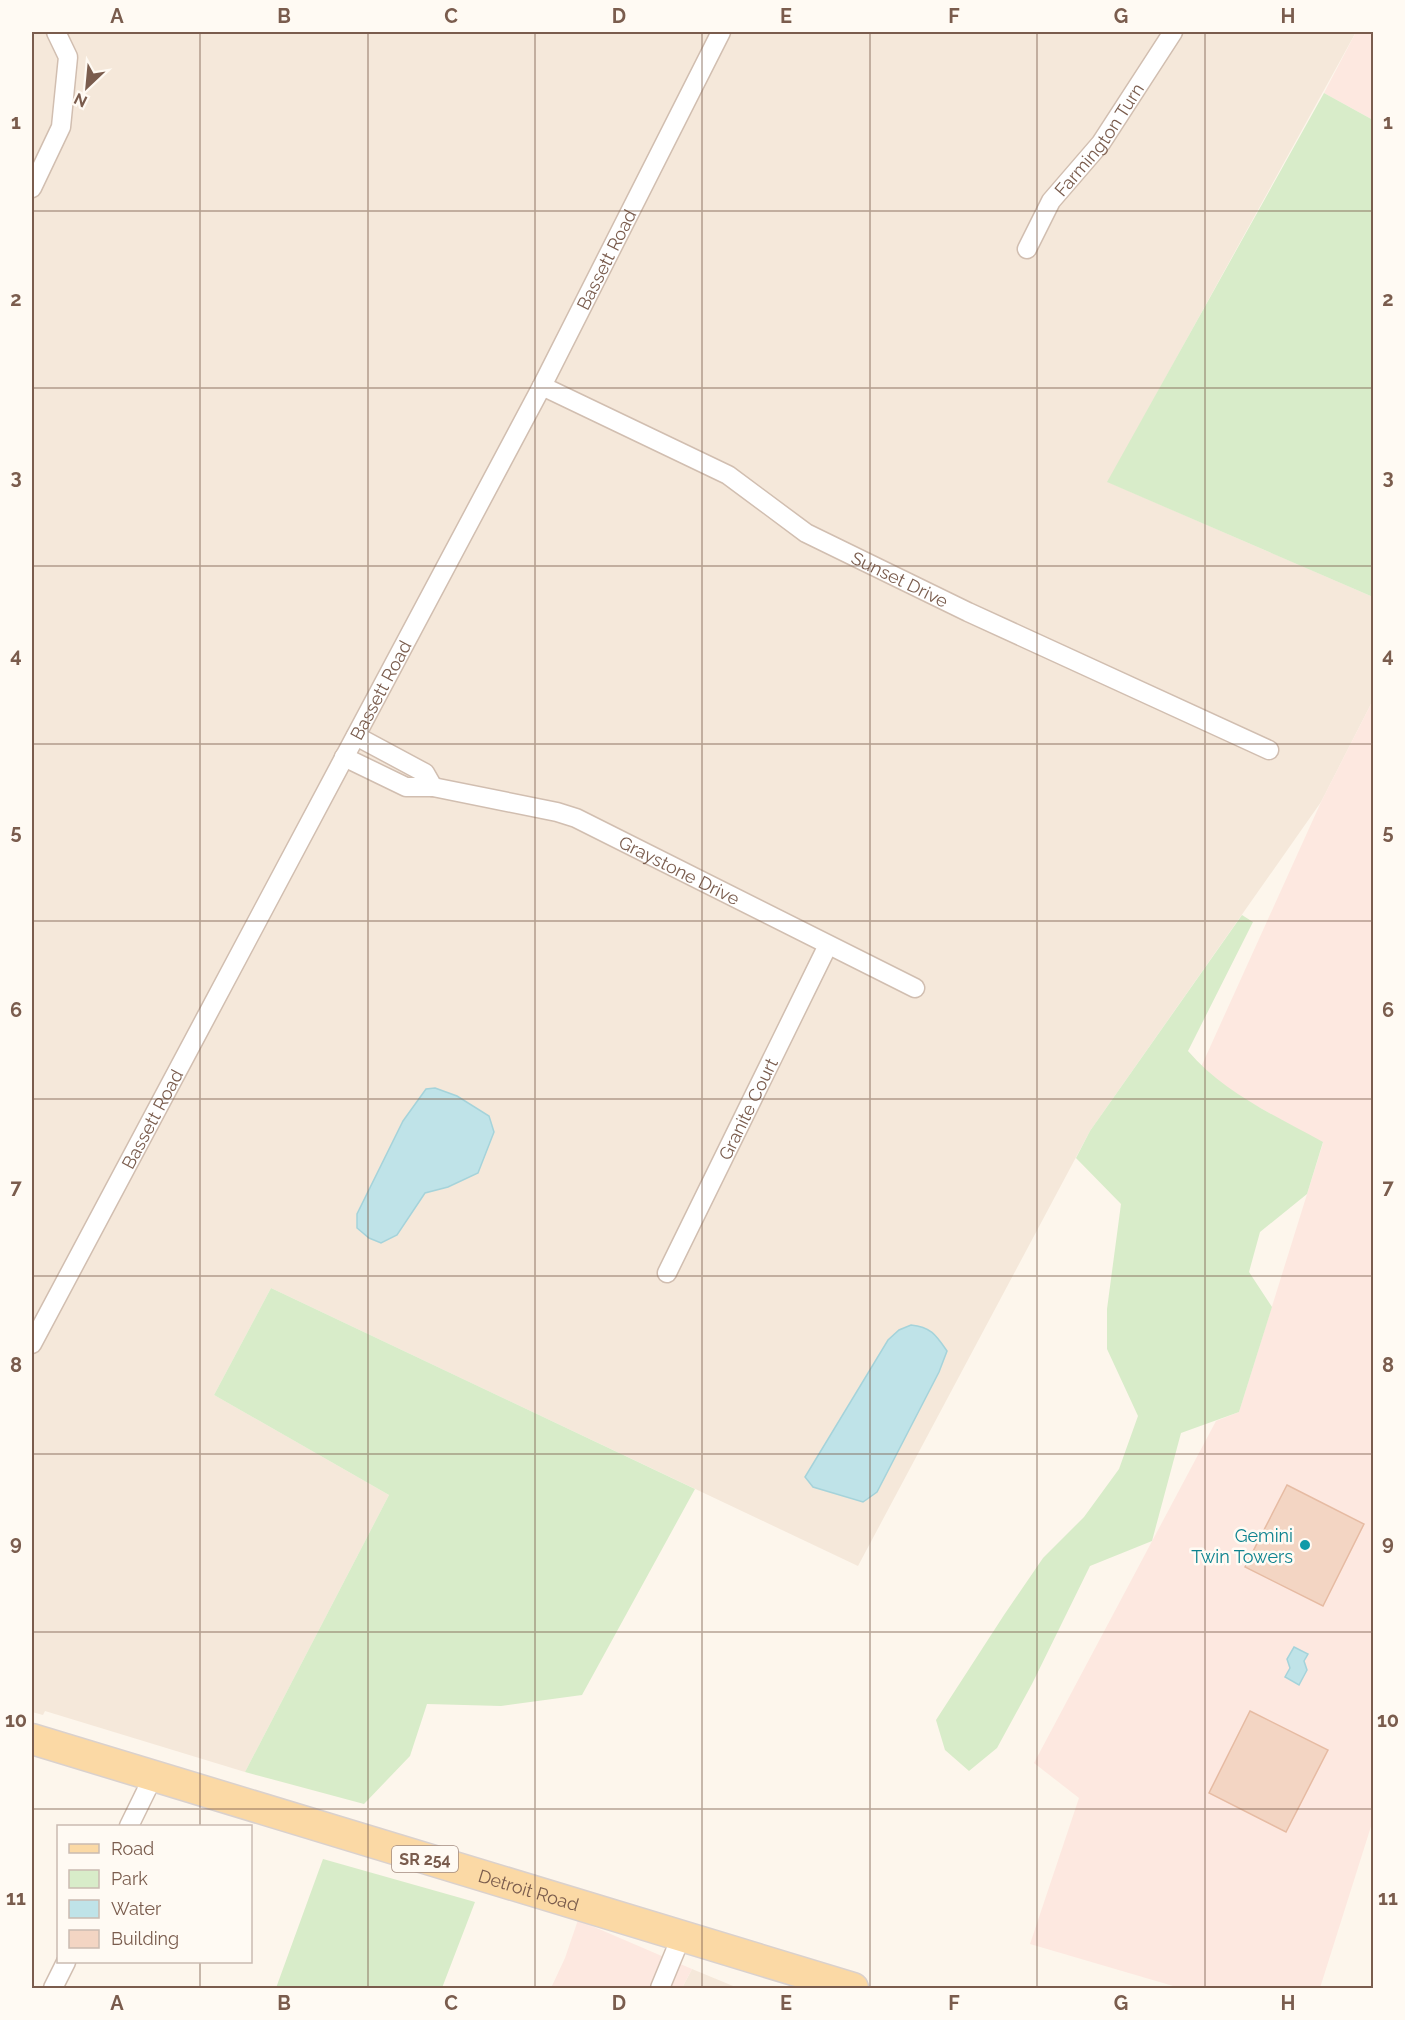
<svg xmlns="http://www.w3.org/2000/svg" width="1405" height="2020" viewBox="0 0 1405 2020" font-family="Raleway,sans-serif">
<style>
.residential{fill:#f5e8da}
.commercial{fill:#fde8e0}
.green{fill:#d8ecc9}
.water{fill:#bfe3e8;stroke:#a5d3da;stroke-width:1.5}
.building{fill:#f3d5c3;stroke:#e6bba3;stroke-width:1.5}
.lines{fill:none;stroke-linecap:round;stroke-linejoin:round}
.street-casing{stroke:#d1beb0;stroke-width:21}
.primary-casing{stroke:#dad1cd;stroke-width:33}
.street{stroke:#fff;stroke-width:18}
.primary{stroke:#fbd9a5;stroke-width:30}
.grid{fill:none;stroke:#7a5c4d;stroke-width:1.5;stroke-opacity:0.55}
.culture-dot{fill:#0f9aa8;stroke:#fffaf3;stroke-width:2}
.labels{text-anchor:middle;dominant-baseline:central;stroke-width:5;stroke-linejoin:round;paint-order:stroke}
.shield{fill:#fffaf3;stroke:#a28b7f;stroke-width:1.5}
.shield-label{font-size:16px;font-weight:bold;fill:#7a5c4d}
.street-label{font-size:18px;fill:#7a5c4d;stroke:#fffaf3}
.culture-label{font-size:18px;fill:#0d838f;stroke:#fffaf3;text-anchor:end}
.neatline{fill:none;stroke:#7a5c4d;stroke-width:2}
.grid-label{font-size:20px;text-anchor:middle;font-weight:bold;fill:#7a5c4d}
</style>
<rect width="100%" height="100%" fill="#fdf6ec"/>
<!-- residential -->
<path class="residential" d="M32,32H1356L1108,482L1373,597V700L1321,802L1090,1131L858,1566L271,1288L214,1395L389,1495L245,1772L45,1711L43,1715L32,1712Z
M692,1969L738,1988H682Z"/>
<!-- commercial -->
<path class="commercial" d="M1356,32H1373V120L1324,93Z
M1373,700V1820L1320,1988H1180L1030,1944L1079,1798L1034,1763L1216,1421L1239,1412L1323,1143L1235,1094L1201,1067L1321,802Z
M578,1920L692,1969L682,1988H551L565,1958Z"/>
<!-- green -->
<path class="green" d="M1324,93L1373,120V597L1107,482Z
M1242,915L1253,922L1188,1051C1224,1093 1276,1116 1323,1142L1307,1194L1260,1232L1249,1272L1272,1307L1239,1412L1181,1433L1152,1541L1090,1566L1032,1684L997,1748L969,1771L945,1750L936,1720L1004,1615L1043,1558L1084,1517L1119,1469L1138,1416L1107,1349V1309L1121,1204L1076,1158L1090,1131Z
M271,1288L695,1489L582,1695L501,1706L427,1704L410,1756L364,1804L245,1772L389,1495L214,1395Z
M323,1859L475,1902L442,1988H276Z"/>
<!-- water -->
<path class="water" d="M435,1088L457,1096L489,1116L494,1132L478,1173L448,1187L425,1193L397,1235L381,1243L369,1238L357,1228V1214L403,1121L426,1089Z
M911,1325C931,1327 936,1335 947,1351L939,1372L877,1492L863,1502L813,1487L805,1477L888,1340L899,1330Z
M1294,1647L1308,1654L1304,1661L1307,1670L1299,1685L1285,1677L1290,1668L1287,1659Z"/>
<!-- building -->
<path class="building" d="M1287,1485L1364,1524L1323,1606L1245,1567Z
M1250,1711L1328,1750L1286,1832L1209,1793Z"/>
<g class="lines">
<defs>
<g id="street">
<path d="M32,188L61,127L68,57L56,32"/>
<path id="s1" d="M1027,249L1051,201L1101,143L1173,32"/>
<path id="s2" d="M542,386L728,475L806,533L968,612L1269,750"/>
<path d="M356,736L425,773L433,787"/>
<path id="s3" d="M344,757L406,787H433L557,812L576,818L915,988"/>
<path id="s4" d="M667,1273L828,945"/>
<path id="s5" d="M32,1344L542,386L721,32"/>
<path d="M129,1826L153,1777"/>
<path d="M53,1988L66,1962"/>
<path d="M660,1988L681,1937"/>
</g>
<g id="primary">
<path id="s6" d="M32,1739L853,1988"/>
</g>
</defs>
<!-- street casing -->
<use href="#street" class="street-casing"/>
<!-- primary casing -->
<use href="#primary" class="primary-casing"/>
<!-- street -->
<use href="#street" class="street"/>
<!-- primary -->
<use href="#primary" class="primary"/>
</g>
<!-- grid -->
<path class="grid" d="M200,32V1826M368,32V1988M535,32V1988M702,32V1988M870,32V1988M1037,32V1988M1205,32V1988M32,211H1374M32,388H1374M32,566H1374M32,744H1374M32,921H1374M32,1099H1374M32,1276H1374M32,1454H1374M32,1632H1374M32,1809H1374M200,1962V1988"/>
<!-- markers -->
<circle class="culture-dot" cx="1305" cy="1545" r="6"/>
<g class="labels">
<!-- shield labels -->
<rect class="shield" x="392" y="1846" width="66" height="26" rx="4.5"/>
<g class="shield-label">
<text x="425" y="1859">SR 254</text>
</g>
<!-- street labels -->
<g class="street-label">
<text stroke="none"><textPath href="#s1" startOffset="132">Farmington Turn</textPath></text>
<text stroke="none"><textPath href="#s5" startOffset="1227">Bassett Road</textPath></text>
<text stroke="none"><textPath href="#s2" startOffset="408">Sunset Drive</textPath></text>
<text stroke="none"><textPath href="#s5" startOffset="741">Bassett Road</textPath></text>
<text stroke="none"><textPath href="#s3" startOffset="358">Graystone Drive</textPath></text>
<text stroke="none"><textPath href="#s4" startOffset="183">Granite Court</textPath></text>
<text stroke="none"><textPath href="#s5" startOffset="255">Bassett Road</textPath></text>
<text stroke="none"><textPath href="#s6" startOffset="519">Detroit Road</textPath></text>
</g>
<!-- culture labels -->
<g class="culture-label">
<text x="1293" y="1535">Gemini<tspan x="1293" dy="21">Twin Towers</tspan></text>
</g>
</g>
<!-- border -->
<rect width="1405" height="2020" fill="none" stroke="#fffaf3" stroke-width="66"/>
<!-- legend -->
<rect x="57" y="1825" width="195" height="138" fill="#fffaf3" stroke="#cabbb1" stroke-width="1.5"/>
<rect x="69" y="1844" width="30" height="9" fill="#fbd9a5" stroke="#cabbb1" stroke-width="1.5"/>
<text x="111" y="1855" font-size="18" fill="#7a5c4d">Road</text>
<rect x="69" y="1870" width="30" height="18" fill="#d8ecc9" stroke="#cabbb1" stroke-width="1.5"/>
<text x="111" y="1885" font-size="18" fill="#7a5c4d">Park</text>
<rect x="69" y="1900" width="30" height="18" fill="#bfe3e8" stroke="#cabbb1" stroke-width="1.5"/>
<text x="111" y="1915" font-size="18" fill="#7a5c4d">Water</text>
<rect x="69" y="1930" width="30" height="18" fill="#f3d5c3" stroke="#cabbb1" stroke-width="1.5"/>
<text x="111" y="1945" font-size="18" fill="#7a5c4d">Building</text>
<!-- north arrow -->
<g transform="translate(87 87) rotate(206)" stroke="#fffaf3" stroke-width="4.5" paint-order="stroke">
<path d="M0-4.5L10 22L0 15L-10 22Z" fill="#7a5c4d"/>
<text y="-9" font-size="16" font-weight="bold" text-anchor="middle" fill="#7a5c4d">N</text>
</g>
<rect x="33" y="33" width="1339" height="1954" class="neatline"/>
<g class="grid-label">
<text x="117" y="23">A</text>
<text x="284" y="23">B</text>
<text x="451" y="23">C</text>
<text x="619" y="23">D</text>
<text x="786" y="23">E</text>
<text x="954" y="23">F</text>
<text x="1121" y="23">G</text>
<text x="1288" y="23">H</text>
<text x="16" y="129">1</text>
<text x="1388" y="129">1</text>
<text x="16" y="306">2</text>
<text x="1388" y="306">2</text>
<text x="16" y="484">3</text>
<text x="1388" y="484">3</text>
<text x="16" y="662">4</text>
<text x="1388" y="662">4</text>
<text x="16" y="839">5</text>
<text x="1388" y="839">5</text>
<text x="16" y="1017">6</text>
<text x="1388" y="1017">6</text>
<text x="16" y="1194">7</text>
<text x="1388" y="1194">7</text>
<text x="16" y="1372">8</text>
<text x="1388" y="1372">8</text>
<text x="16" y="1550">9</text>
<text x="1388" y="1550">9</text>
<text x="16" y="1727">10</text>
<text x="1388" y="1727">10</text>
<text x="16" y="1905">11</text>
<text x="1388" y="1905">11</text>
<text x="117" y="2010">A</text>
<text x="284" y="2010">B</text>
<text x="451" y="2010">C</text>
<text x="619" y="2010">D</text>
<text x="786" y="2010">E</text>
<text x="954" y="2010">F</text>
<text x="1121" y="2010">G</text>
<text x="1288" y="2010">H</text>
</g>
</svg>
